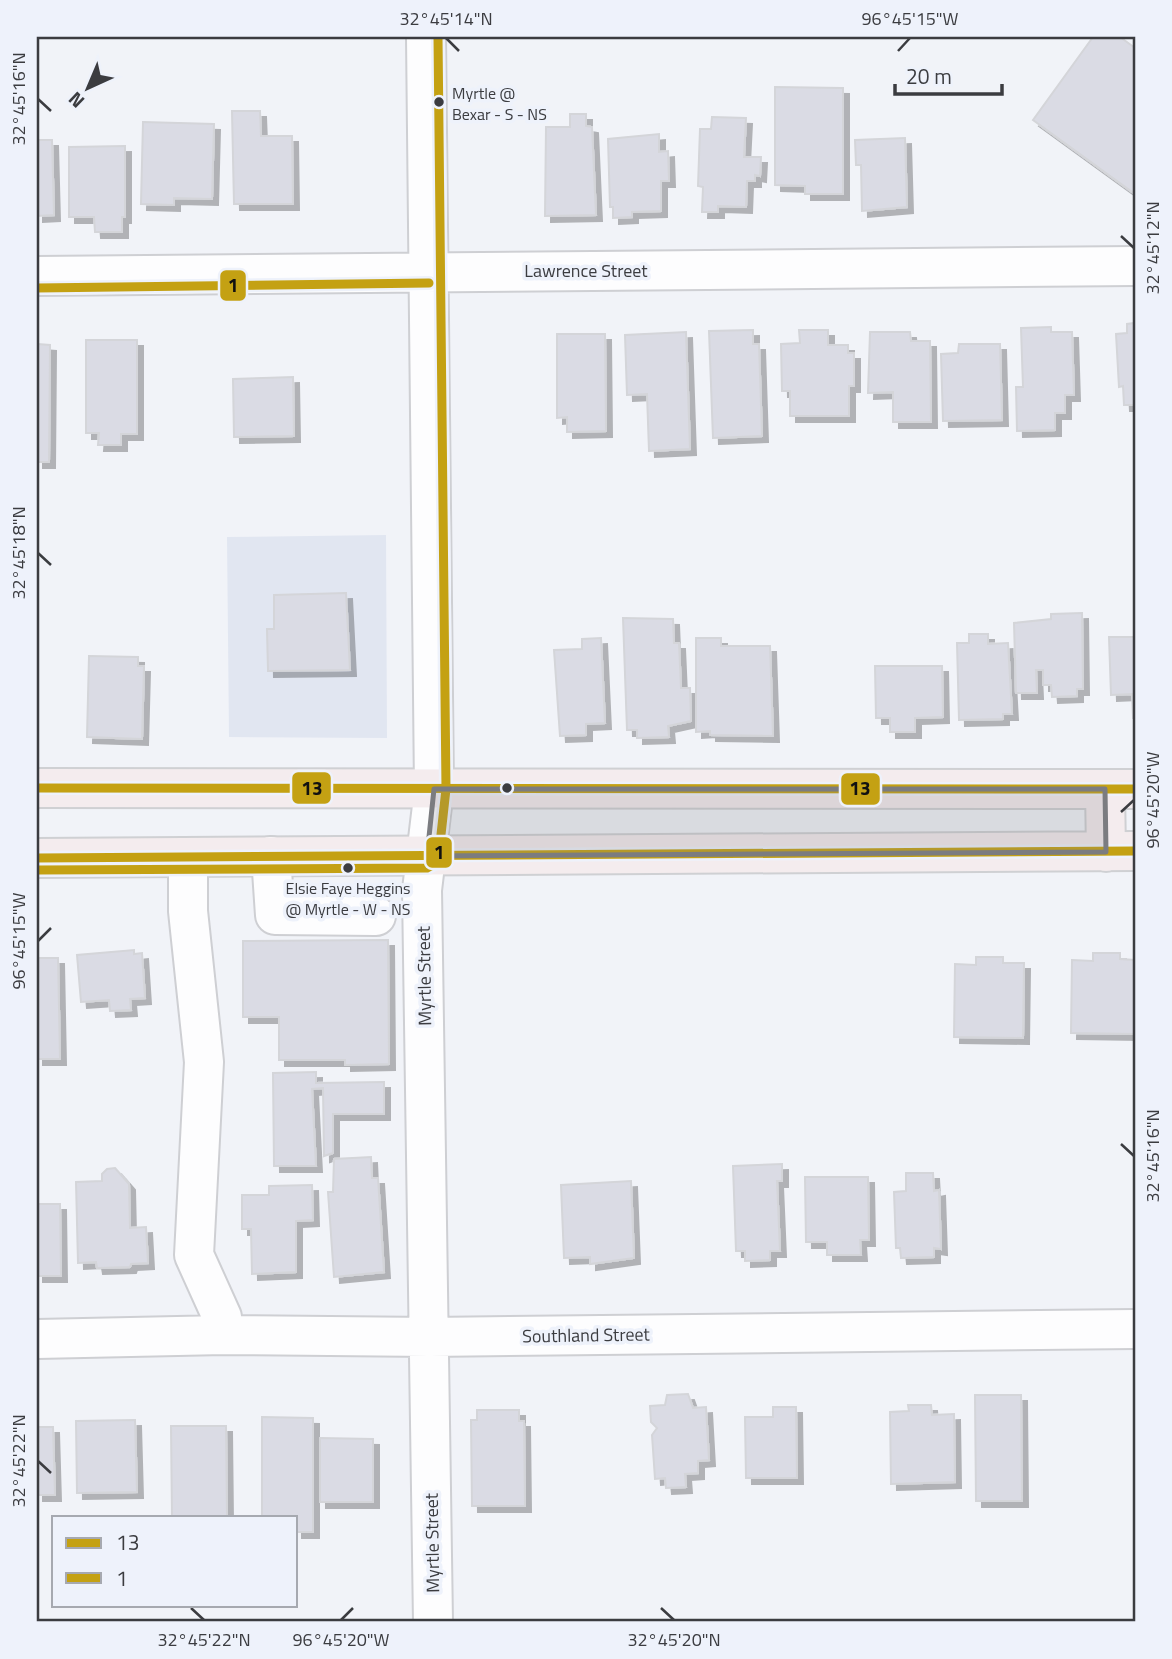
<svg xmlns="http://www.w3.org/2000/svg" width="1172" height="1659" viewBox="0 0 1172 1659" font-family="'Titillium Web',sans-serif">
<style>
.built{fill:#e1e6f1}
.building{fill:#dadbe4;stroke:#d4d5d9;stroke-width:2;filter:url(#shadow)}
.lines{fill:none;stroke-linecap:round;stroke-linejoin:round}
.minor-casing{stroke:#cecfd3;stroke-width:42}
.major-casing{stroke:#cfd0d3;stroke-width:42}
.minor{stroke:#fdfdfe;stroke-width:38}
.major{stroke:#f4ecee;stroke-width:38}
.bus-1-casing{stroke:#eef2fb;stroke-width:14}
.bus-2-casing{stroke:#eef2fb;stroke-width:14}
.bus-1{stroke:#c4a113;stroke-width:9}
.bus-2{stroke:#c4a113;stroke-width:9}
.marked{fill:#7b7c80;fill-opacity:0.2;stroke:#7b7c80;stroke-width:5;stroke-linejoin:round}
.ticks{fill:none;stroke:#3b3c40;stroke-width:2.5}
.bus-dot{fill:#3b3c40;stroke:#eef2fb;stroke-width:2.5}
.labels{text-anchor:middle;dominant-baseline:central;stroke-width:7;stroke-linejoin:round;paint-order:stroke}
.bus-label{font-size:16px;fill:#3b3c40;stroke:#eef2fb;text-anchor:start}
.street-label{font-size:18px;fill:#3b3c40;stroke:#eef2fb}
.line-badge{stroke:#eef2fb;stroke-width:2.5}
.pale-badge-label{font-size:19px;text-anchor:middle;font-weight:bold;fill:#111}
.neatline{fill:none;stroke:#3b3c40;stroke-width:2.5}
.ticks-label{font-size:18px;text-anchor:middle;fill:#3b3c40}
</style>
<defs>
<filter id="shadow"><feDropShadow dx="6" dy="6" stdDeviation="0" flood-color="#0004"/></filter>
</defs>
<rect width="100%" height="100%" fill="#f1f3f8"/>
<!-- built -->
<path class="built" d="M386,535L387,738L229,737L227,537Z"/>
<!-- building -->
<path class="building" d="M1093,37H1120L1135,48V194L1033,120Z
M775,87L843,88V194H805V186L775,185Z
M232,111H260L261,136H292L293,204H234Z
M570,114H586V126L592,127L596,215L545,216L546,127H570Z
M712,117L746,118L744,157H761L760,176L755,175V181H747L746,207L718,206V212H702L703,187L698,186L700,129H711Z
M143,122L214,124L212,199L174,198V205L141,204Z
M659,134V152L668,151L669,181H661V211L632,212V217L613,218V207H610L608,139Z
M905,138L907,207L862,211L861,165H856L855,140Z
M37,140H52L54,215L37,216Z
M125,146V217H122V232H95L94,217H69V147Z
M1135,323V405H1124L1123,386L1119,387L1116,334L1127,333V324Z
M1051,327V332H1072L1074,395H1065V413H1055V430L1017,431L1016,387H1023L1021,328Z
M753,330V344H759L762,436L713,438L709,331Z
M799,330H828V345H848V353H854V386H849V416H790V391H782L781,344L800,343Z
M686,332L690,449L649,451L647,394L627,395L625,335Z
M870,332H910L911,341H930L931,422H893V392L868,393Z
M557,334H605L606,431L567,432V417L557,418Z
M86,340H137V434H121V445H98L99,433H86Z
M37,344L50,345L49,462H37Z
M959,344H1000L1002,420L943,421L941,354L958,353Z
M293,377L294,436L234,437L233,379Z
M346,593L350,670L268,671L267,629H274V595Z
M1082,613L1083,689H1077V696L1052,697L1051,685H1043V670H1036L1037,693H1016L1014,623L1051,619V614Z
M623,618L673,619L674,643H679L681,688H690L691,721L668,726L669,737L637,738V730H627Z
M969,634H988V644L1008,643L1012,714H1003V719L959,720L957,643H969Z
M1109,637H1135V718H1133L1132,694L1111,695Z
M601,638L605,723L586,724V735L560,736L554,650L582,649V639Z
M696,638H721V646H770L773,736L710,735V731L696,732Z
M89,656L138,657V666H144L142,739L87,737Z
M875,666H942L943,717L915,718V732H890V718H876Z
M388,940L389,1064L345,1065V1060H279V1017H243V941Z
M134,950V954L142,953L145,998L130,999L131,1010L110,1011L109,1000L81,1002L77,955Z
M1093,953H1120V959L1135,960V1034L1071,1033L1072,960L1093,961Z
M976,957H1003V963H1024L1023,1038L954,1037L955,964L976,965Z
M37,958H58L60,1059H37Z
M316,1072V1083L384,1082V1114H333V1153L324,1156L323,1088L312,1089L316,1166H274L273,1073Z
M371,1157L372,1178H378L384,1272L334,1277L328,1192H333L334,1159Z
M782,1164V1181H777L780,1251H770V1260L745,1261V1251H736L733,1166Z
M115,1168L129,1184L130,1228L146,1227L148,1263L131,1264L130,1267L97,1268L96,1262L78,1263L76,1182L102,1181V1174L107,1169Z
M906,1173H933L934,1191L939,1190L941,1249L934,1248V1257L901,1258L900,1248H896L894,1192L906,1191Z
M805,1177H868L869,1240H860L861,1255H827V1242H806Z
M631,1181L634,1258L590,1264V1257L564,1258L561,1185Z
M312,1185L313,1220L296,1221V1272L252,1274L251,1229H242V1195H269V1186Z
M37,1204H60L61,1276H37Z
M688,1394L693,1408L706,1407L709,1460L698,1461V1473L685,1474L686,1487L666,1488L665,1478L655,1479L652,1435L657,1428L651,1422L650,1406L665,1405L667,1395Z
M975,1395H1021L1022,1501H976Z
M908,1405H931L932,1415L954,1414L955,1482L891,1484L890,1412L909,1411Z
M773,1407H796L797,1478H746L745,1417H773Z
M477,1410H519V1421H524L525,1506H472L471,1420H477Z
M262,1417L313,1418V1532H296V1517H262Z
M135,1420L137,1492L77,1493L76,1421Z
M171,1426H226L227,1517H172Z
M37,1427H53L55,1495H37Z
M320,1438L373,1439V1502H320Z"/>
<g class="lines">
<defs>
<path id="minor" d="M426,37L434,789L422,890L433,1622
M37,276L1135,266
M271,856L275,915L376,916
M188,857V911L204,1062L194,1255L222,1317L224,1335
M37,1339L224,1335L430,1337L1135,1329"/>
<path id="major" d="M37,788L1135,789
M1105,789L1106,852
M37,858L1135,851"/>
</defs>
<!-- minor casing -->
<use href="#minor" class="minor-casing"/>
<!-- major casing -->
<use href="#major" class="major-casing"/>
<!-- minor -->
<use href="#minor" class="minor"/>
<!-- major -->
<use href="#major" class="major"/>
<defs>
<path id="bus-1" d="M37,788L1135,789
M37,858L1135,851"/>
<path id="bus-2" d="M37,288L429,283
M37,870L427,868L438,862L446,789L438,37"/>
</defs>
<!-- bus-1 casing -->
<use href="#bus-1" class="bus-1-casing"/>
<!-- bus-2 casing -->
<use href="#bus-2" class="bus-2-casing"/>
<!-- bus-1 -->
<use href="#bus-1" class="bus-1"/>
<!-- bus-2 -->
<use href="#bus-2" class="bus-2"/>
</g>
<!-- marked area -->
<path class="marked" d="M434,789H1105L1106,852L427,856Z"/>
<!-- ticks -->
<path class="ticks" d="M446,38L459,51M898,51L910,38M38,99L51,111M1121,236L1134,248M38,553L51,565M1121,812L1134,800M38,941L51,928M1121,1144L1134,1156M38,1461L51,1473M191,1608L204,1620M661,1608L674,1620M341,1620L353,1608"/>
<!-- markers -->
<g class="bus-dot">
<circle cx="439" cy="102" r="6"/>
<circle cx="507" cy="788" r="6"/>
<circle cx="348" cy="868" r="6"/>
</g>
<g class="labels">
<!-- bus labels -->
<g class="bus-label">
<text x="452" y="93">Myrtle @<tspan x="452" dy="21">Bexar - S - NS</tspan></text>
<text x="348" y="888" text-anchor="middle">Elsie Faye Heggins<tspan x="348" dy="21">@ Myrtle - W - NS</tspan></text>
</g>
<!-- street labels -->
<g class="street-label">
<text x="586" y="270">Lawrence Street</text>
<text transform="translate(424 976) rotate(-91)">Myrtle Street</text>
<text transform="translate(586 1335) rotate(-1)">Southland Street</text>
<text transform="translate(432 1543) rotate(-91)">Myrtle Street</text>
</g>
</g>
<g class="line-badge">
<rect x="219" y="269" width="28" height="33" rx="7" fill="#c4a113"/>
<rect x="291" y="771" width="41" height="34" rx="7" fill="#c4a113"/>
<rect x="840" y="772" width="41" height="34" rx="7" fill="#c4a113"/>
<rect x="425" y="836" width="28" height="33" rx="7" fill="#c4a113"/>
</g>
<g class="pale-badge-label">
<text x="233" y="292">1</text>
<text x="312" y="795">13</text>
<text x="860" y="795">13</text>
<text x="439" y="859">1</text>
</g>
<!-- border -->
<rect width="1172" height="1659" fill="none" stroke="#eef2fb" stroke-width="77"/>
<!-- legend -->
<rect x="52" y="1516" width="245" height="91" fill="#eef2fb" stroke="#a6a9b0" stroke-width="2"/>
<rect x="66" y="1538" width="35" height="10" fill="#c4a113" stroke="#a6a9b0" stroke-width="2"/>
<text x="116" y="1550" font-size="21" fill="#3b3c40">13</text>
<rect x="66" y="1573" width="35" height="10" fill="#c4a113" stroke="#a6a9b0" stroke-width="2"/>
<text x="116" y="1586" font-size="21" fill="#3b3c40">1</text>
<!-- north arrow -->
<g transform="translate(88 88) rotate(224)" stroke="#eef2fb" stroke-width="5" paint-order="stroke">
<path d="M0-5L12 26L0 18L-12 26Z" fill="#3b3c40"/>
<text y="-10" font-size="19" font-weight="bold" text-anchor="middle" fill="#3b3c40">N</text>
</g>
<!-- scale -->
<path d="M895 84v10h107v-10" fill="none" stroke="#3b3c40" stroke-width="3.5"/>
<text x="906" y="84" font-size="21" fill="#3b3c40" stroke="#eef2fb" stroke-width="5" paint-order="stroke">20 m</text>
<rect x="38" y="38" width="1096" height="1582" class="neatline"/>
<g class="ticks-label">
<text x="446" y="25">32°45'14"N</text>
<text x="910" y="25">96°45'15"W</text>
<text transform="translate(19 99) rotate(-90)" y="6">32°45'16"N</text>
<text transform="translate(1153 248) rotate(-90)" y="6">32°45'12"N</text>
<text transform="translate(19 553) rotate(-90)" y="6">32°45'18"N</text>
<text transform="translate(1153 800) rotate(-90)" y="6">96°45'20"W</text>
<text transform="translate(19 941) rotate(-90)" y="6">96°45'15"W</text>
<text transform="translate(1153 1156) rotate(-90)" y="6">32°45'16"N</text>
<text transform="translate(19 1461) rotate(-90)" y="6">32°45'22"N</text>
<text x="204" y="1646">32°45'22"N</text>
<text x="341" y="1646">96°45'20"W</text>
<text x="674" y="1646">32°45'20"N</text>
</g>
</svg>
